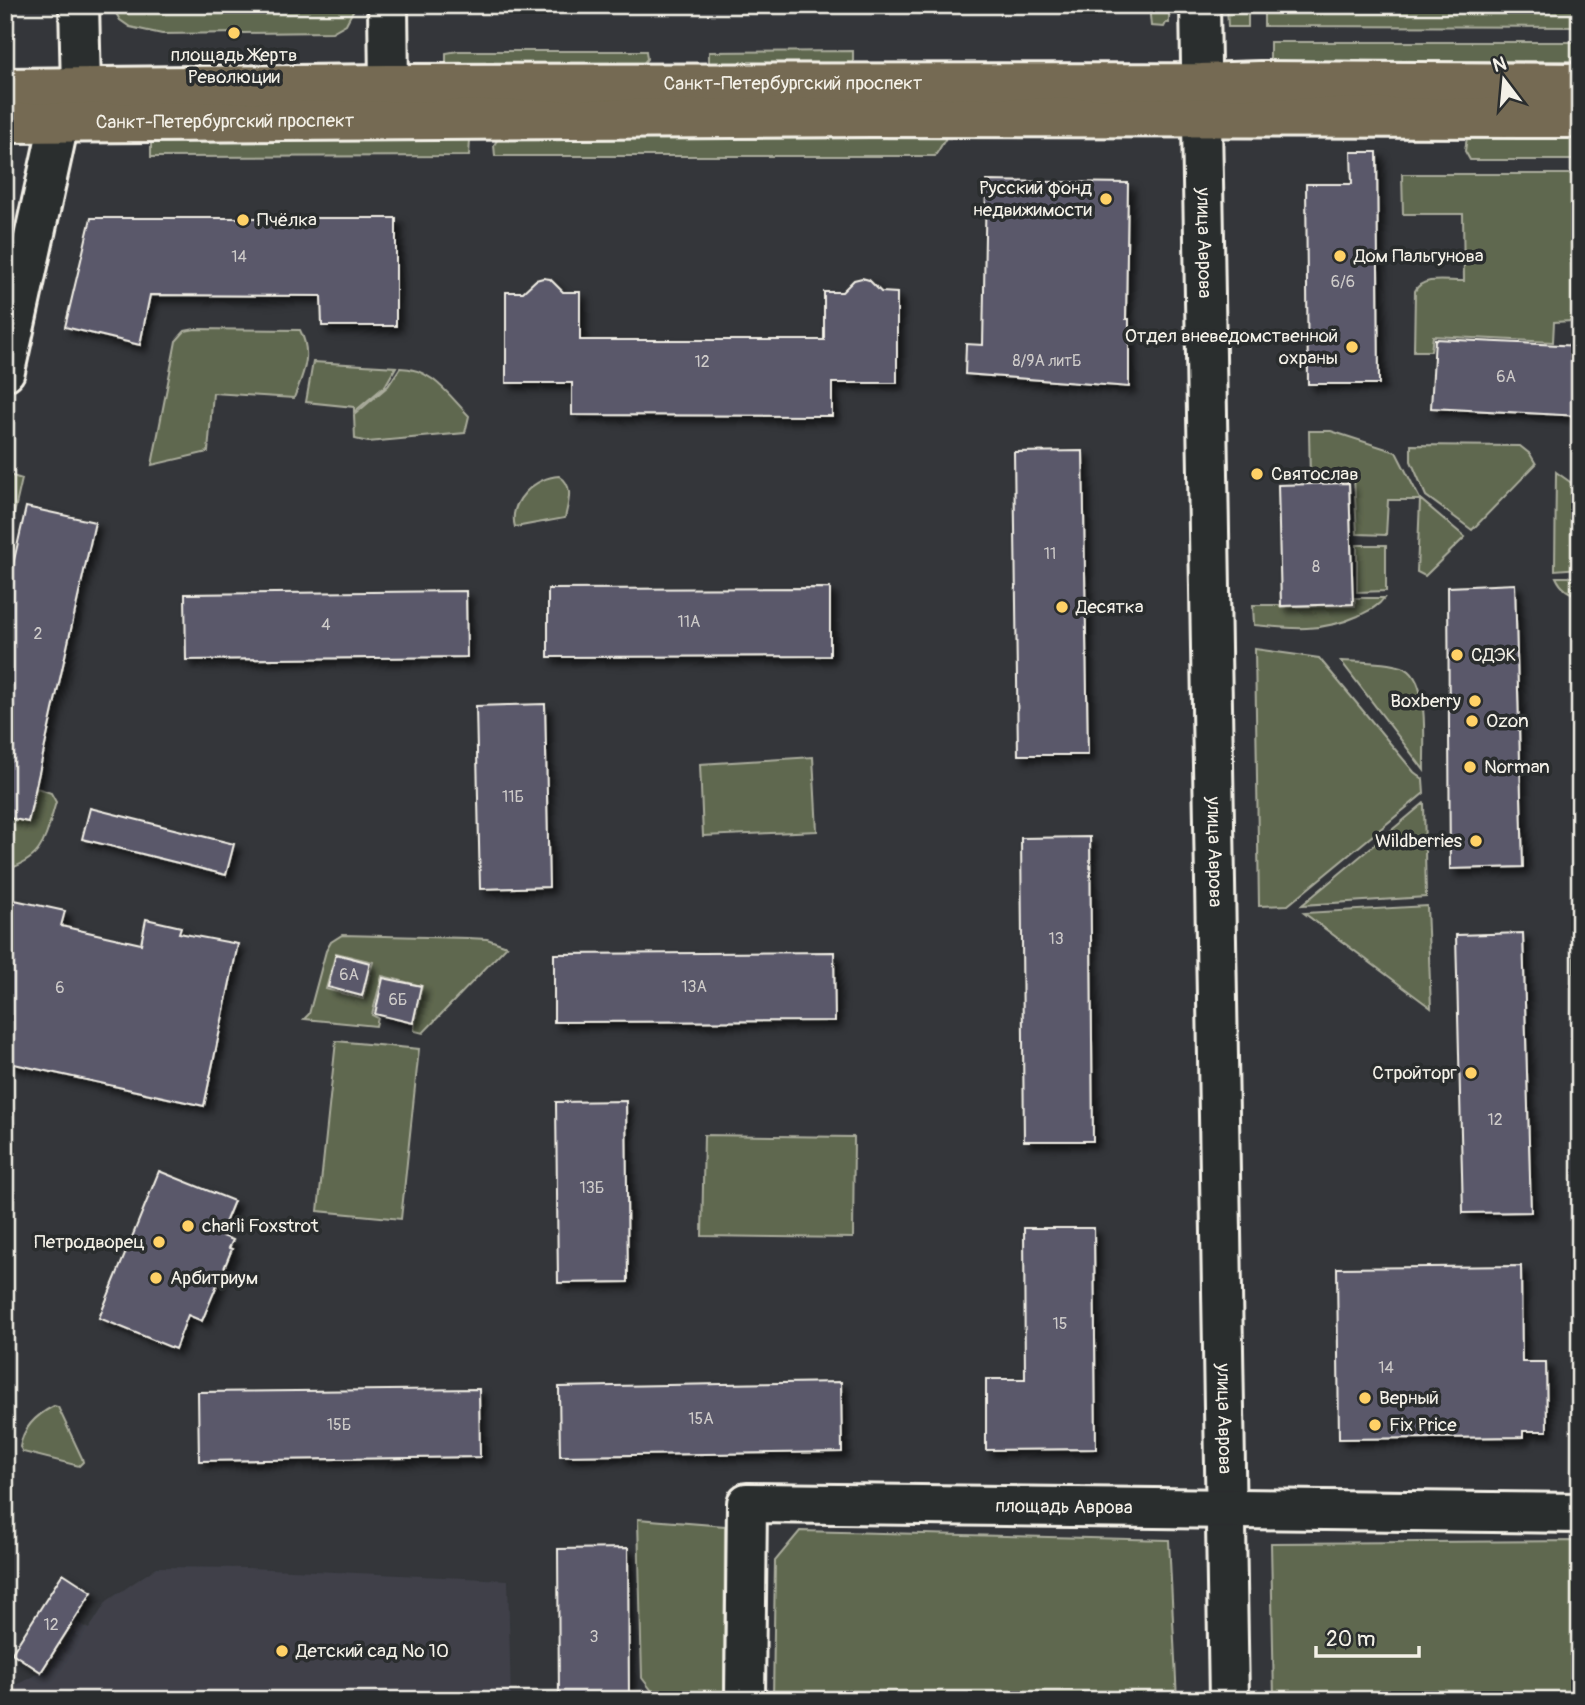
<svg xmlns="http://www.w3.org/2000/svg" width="1585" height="1705" viewBox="0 0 1585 1705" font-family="Pangolin,sans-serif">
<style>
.built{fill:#3f4049}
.green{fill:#5f684f;stroke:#aaac9c;stroke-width:2;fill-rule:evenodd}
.building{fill:#5a596b;stroke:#f4f1e8;stroke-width:2;filter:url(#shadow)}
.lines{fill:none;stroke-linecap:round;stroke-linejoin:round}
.minor-casing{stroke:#f4f1e8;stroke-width:44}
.major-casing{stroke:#f4f1e8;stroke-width:44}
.minor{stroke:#2a2d2e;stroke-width:38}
.major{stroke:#746b52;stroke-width:38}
.poi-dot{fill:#ffd166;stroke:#2a2d2e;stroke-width:2.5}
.labels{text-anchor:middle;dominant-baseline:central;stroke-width:7;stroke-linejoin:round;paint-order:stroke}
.number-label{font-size:16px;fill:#cecbc9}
.poi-label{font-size:19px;fill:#f4f1e8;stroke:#2a2d2e;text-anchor:start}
.street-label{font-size:19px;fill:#f4f1e8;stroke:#2a2d2e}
</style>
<defs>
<filter id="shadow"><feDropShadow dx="6" dy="6" stdDeviation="3.5" flood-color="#0009"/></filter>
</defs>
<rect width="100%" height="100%" fill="#34363a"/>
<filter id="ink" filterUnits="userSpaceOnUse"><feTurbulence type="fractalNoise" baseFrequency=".0143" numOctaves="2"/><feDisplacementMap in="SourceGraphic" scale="14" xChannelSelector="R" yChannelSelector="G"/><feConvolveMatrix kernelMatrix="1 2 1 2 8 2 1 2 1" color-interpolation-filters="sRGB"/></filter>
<g filter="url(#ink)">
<!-- built -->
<path class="built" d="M157,1567L249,1568L508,1580L511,1700H5V1691L41,1672L74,1620L89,1629L107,1601Z"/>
<!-- green -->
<path class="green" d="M111,5H356L346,24L332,32L162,34L130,27L120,20Z
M1149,5H1169V23H1166L1164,27L1151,26Z
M1227,5H1248V27H1228Z
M1264,5H1580V27L1264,26Z
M1270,42H1580V61H1270Z
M458,51H646L647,59L642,65H446V53Z
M853,51V65H709V52Z
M1580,136V160H1470L1465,151L1467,137Z
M946,138L935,156H495L494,145L498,139Z
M151,139L470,140L469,156L151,157Z
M1402,174H1573L1572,321L1554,322L1553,342L1433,336L1431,351H1414L1415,291C1423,275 1449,282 1464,281L1463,214H1403Z
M195,329L300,330C313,355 303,374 294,398L213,393L208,452L152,465L176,341L185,331Z
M313,362L396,367L385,386L354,412V407L306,402Z
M400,368C431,368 448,394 469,416L465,433L368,442L355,439L354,415L388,386Z
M1309,431H1331L1396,452L1420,499L1465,537L1425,576L1417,572L1420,500H1388L1386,535L1357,534L1354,478H1310Z
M1411,445L1520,446L1530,454L1536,464L1472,530L1426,496L1411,461Z
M1556,472L1580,489V568L1555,570Z
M9,475L22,479L5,553V492Z
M559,476C575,486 568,503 565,518L515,527C508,502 535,477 559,476Z
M1357,545H1386V591L1357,592Z
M1556,577H1580V595C1568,594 1561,588 1556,577Z
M1355,598H1384C1378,607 1368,611 1358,616C1323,632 1291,629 1254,625L1253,605H1279L1280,607L1355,606Z
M1255,649L1319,658L1414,772L1423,779L1424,793L1288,905L1259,906Z
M1341,661C1360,662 1383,661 1402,667C1431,676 1423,745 1424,770Z
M813,757L817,831L703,836L700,764Z
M37,788L51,793L56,802C45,838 45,859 5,870V817L29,822Z
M1424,803L1426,897L1302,905Z
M1427,906L1431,1008L1304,913Z
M1574,923H1580V1021H1574Z
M342,935L468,938L487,939L507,946L423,1033L415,1031L414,1029L422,986L382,976L372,1015L378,1018L376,1026L304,1019L309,1014L326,951L331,942ZM336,953L373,962L363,999L326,989Z
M336,1041L419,1049L401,1219L318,1211Z
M704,1135L854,1137L853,1238L702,1236Z
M54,1406L58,1407L82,1458L83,1462L79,1466L23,1452L20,1447C23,1427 36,1415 54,1406Z
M638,1519L725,1526L724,1700H659L642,1678Z
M800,1531L1169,1540L1177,1700H773L775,1561Z
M1580,1541V1700H1274L1271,1543Z"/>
<!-- building -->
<path class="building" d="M1351,152H1377L1379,384H1308L1306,184H1352Z
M986,181L1128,183L1126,319H1129V387L965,374L966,344L983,345Z
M91,218H396V326H322L321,296L150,295L140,345L65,327Z
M543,278L550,279L563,292H580V340H824V292H842L854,280L862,278L869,280L881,292L897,293V383H832V416L572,415V383H506V292H523L536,280Z
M1435,339L1580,346V416L1431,408Z
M1083,451L1088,755H1018L1014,452Z
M1349,483L1353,604L1281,606L1278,485Z
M26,507L95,522L28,822L5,817V600Z
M1515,584L1523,867L1450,869L1448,587Z
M830,588V656L548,657V589Z
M466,591L467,657L186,660L185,594Z
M545,704L549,887L480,889L476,706Z
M90,808L234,844L226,875L82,839Z
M1090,837L1093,1141H1024L1021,838Z
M10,899L65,911L61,926L141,944L146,919L181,927L179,933L238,944L204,1106L5,1062V922Z
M1523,933L1531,1212L1463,1213L1456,935Z
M834,952L835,1021L554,1022V954Z
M336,954L370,963L362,996L328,987Z
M383,978L421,986L413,1023L375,1014Z
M626,1101L628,1282L558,1283L556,1102Z
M159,1171L234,1201L220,1235L233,1240L229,1248L232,1249L202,1321L188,1315L175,1349L99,1318Z
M1024,1228H1094L1096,1449L986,1450V1379H1025Z
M1521,1266L1522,1362H1546L1547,1431H1523V1437L1339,1439L1337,1268Z
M841,1382L842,1452L560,1456L559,1387Z
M479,1389L480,1457L199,1461L198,1392Z
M628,1548L629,1700H559L558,1549Z
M63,1573L92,1592L41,1672L12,1653Z"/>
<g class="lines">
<defs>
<g id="minor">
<path d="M388,5L389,84"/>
<path id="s1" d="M1200,5L1229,1700"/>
<path d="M5,371L59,123L81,87L79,5"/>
<path id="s2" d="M745,1700L747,1503L1580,1513"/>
</g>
<g id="major">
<path id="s3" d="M5,88L389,84L1201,83L1260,81L1580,83"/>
<path id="s4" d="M5,123L871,117L1580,118"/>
</g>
</defs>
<!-- minor casing -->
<use href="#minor" class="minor-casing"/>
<!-- major casing -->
<use href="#major" class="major-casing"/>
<!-- minor -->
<use href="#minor" class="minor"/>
<!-- major -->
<use href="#major" class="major"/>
</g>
</g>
<!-- markers -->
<g class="poi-dot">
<circle cx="234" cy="33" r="7"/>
<circle cx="1106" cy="199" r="7"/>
<circle cx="243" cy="220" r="7"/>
<circle cx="1340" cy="256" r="7"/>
<circle cx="1352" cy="347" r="7"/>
<circle cx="1257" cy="474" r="7"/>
<circle cx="1062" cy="607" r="7"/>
<circle cx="1457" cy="655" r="7"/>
<circle cx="1475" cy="701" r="7"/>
<circle cx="1472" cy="721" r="7"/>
<circle cx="1470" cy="767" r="7"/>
<circle cx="1476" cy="841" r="7"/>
<circle cx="1471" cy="1073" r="7"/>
<circle cx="188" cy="1226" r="7"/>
<circle cx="159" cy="1242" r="7"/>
<circle cx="156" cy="1278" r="7"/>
<circle cx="1365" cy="1398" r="7"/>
<circle cx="1375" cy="1425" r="7"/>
<circle cx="282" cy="1651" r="7"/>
</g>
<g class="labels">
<!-- number labels -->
<g class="number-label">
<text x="239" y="257">14</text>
<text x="1343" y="282">6/6</text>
<text x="1047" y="361">8/9А литБ</text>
<text x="702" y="362">12</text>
<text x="1506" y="377">6А</text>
<text x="1050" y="554">11</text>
<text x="1316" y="567">8</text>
<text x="689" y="622">11А</text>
<text x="326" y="625">4</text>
<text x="38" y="634">2</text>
<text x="513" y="797">11Б</text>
<text x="1056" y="939">13</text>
<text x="349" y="975">6А</text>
<text x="694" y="987">13А</text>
<text x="60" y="988">6</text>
<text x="398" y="1000">6Б</text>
<text x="1495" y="1120">12</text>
<text x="592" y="1188">13Б</text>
<text x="1060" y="1324">15</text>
<text x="1386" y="1368">14</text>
<text x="701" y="1419">15А</text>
<text x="339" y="1425">15Б</text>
<text x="51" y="1625">12</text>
<text x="594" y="1637">3</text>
</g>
<!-- poi labels -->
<g class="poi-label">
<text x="234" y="55" text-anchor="middle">площадь Жертв<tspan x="234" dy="22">Революции</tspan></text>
<text x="1092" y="188" text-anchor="end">Русский фонд<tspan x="1092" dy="22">недвижимости</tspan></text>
<text x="257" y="220">Пчёлка</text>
<text x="1354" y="256">Дом Пальгунова</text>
<text x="1338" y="336" text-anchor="end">Отдел вневедомственной<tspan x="1338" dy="22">охраны</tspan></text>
<text x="1271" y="474">Святослав</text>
<text x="1076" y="607">Десятка</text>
<text x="1471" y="655">СДЭК</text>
<text x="1461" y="701" text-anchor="end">Boxberry</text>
<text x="1486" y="721">Ozon</text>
<text x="1484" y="767">Norman</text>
<text x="1462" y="841" text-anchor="end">Wildberries</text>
<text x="1457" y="1073" text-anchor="end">Стройторг</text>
<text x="202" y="1226">charli Foxstrot</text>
<text x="145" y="1242" text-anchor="end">Петродворец</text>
<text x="170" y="1278">Арбитриум</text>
<text x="1379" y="1398">Верный</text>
<text x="1389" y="1425">Fix Price</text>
<text x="296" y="1651">Детский сад № 10</text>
</g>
<!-- street labels -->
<g class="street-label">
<text stroke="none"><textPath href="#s3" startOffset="788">Санкт-Петербургский проспект</textPath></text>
<text stroke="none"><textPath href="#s4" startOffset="220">Санкт-Петербургский проспект</textPath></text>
<text stroke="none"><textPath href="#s1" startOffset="238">улица Аврова</textPath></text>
<text stroke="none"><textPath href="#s1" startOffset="847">улица Аврова</textPath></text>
<text stroke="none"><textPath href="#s1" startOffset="1414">улица Аврова</textPath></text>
<text stroke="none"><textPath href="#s2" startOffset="514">площадь Аврова</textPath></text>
</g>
</g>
<!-- margin -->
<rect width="1585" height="1705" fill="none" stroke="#2a2d2e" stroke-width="28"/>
<rect x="14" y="14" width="1557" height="1677" fill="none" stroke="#f4f1e8" stroke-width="2.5" filter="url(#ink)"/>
<!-- north arrow -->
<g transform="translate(1504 80) rotate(344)" stroke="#2a2d2e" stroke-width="5" paint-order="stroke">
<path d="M0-5L12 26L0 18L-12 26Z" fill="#f4f1e8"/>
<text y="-10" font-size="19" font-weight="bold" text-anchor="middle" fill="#f4f1e8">N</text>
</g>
<!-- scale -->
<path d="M1316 1646v10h103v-10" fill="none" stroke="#f4f1e8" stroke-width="3.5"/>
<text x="1326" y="1646" font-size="21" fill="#f4f1e8" stroke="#2a2d2e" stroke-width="5" paint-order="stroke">20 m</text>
</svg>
